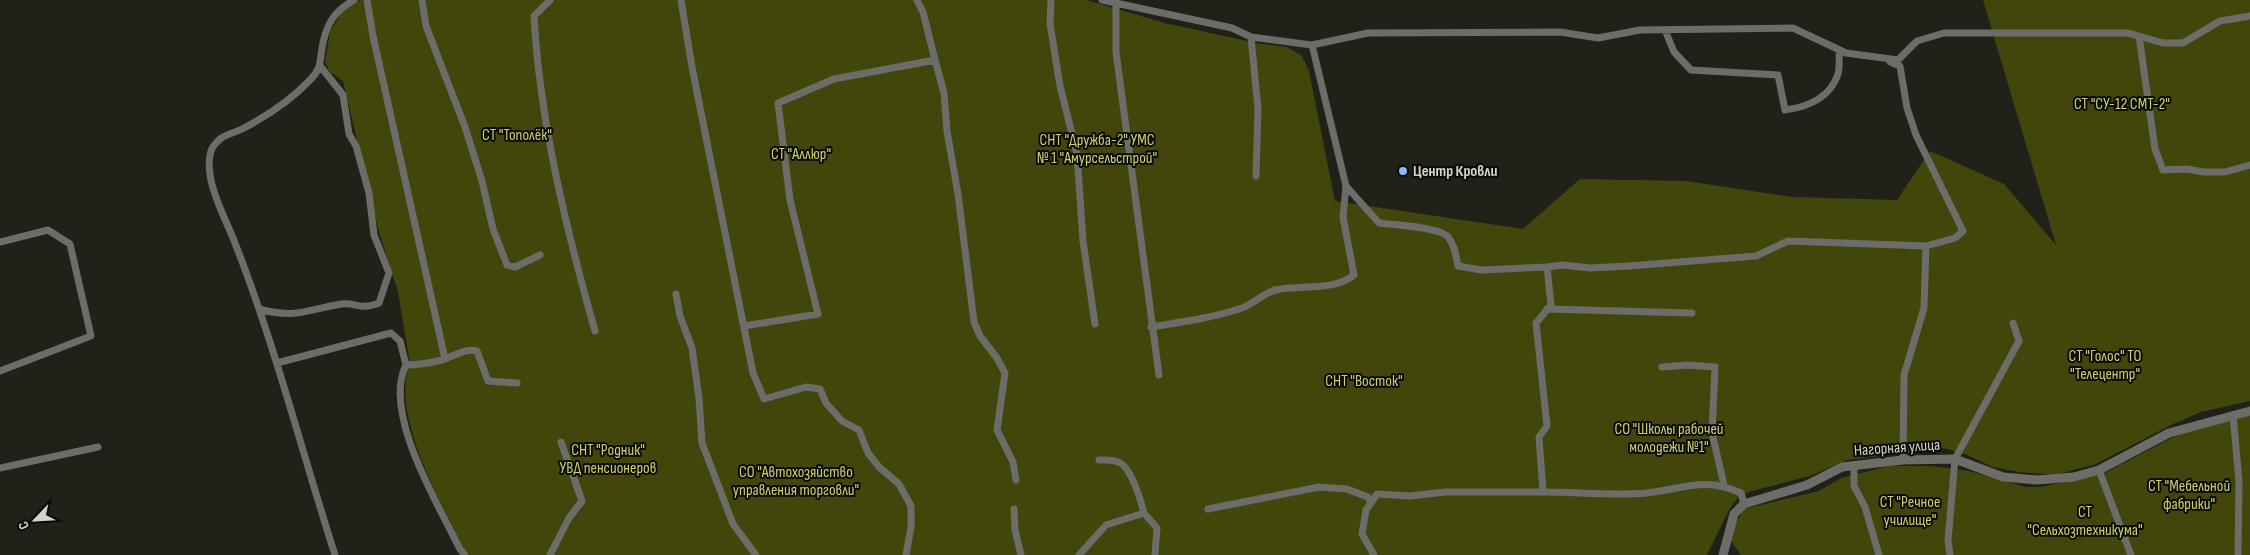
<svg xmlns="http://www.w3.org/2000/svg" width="2250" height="555" viewBox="0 0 2250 555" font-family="'Sofia Sans Condensed',sans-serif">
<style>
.garden{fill:#43460b}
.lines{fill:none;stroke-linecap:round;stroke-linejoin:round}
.minor{stroke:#6c6d68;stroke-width:7}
.tertiary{stroke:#6c6d68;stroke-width:9}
.poi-dot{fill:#8eb9fc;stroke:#0a0a07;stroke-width:2}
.labels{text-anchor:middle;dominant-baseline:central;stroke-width:4;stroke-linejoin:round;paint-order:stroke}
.park-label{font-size:16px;fill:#ccd466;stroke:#0a0a07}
.poi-label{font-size:16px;font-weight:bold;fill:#d2d3cd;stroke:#0a0a07;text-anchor:start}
.street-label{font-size:16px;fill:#d2d3cd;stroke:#0a0a07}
</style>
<rect width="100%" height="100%" fill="#202118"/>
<!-- garden -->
<path class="garden" d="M360,0H1086L1165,23L1256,43L1287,47L1302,56L1309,71L1335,201L1523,229L1580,179L1686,181L1792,197L1897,200L1930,151L2004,184L2056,245L1983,0H2250V401L2201,412L2173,424L2096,464L2055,475L2019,472L1993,467L1965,454L1944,448L1847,460L1810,476L1748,492L1737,499L1729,510L1707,555H470L464,549C442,504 389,413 410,364L398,292L379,232L343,81L330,72L325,62L330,32L341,13Z
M2250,416V555H1741L1731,541L1735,524L1744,509L1819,491L1841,478L1889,466H1930L1969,471L2026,487H2041L2105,473L2179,434Z"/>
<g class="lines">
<!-- minor -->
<path class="minor" d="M367,0L373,36L445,359
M422,0L426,26L465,127L482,181L493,229L507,265L515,267L540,255
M550,0L534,16C540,123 566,228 595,331
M681,0L692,67L753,373L764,399L806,387L820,389L826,403L842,421L859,430L868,453L879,467L899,484L911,506V527L906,555
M917,0L923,12L935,60
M1051,0L1050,24L1060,86L1077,154L1083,241L1095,324
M1102,0L1232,28L1251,37L1312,45L1368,33L1560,32L1598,38L1640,30L1793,28L1846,53L1898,60L1917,41L1944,33H2128L2163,43H2183L2220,21L2250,16
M1116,4V52L1159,375
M1665,30L1674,52L1691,70L1778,75L1785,110C1808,107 1830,98 1838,74C1840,67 1839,57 1839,50
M2139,36L2155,149L2163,170L2187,169L2203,172H2225L2250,165
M1251,37L1258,109L1256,176
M1346,186L1379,223C1393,225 1440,227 1448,237C1455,245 1456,257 1458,266L1481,270L1547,267L1551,305L1536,323L1547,426L1539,437L1543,492C1577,492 1613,496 1647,493C1684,489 1704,476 1741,493L1744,504
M0,242L48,230L70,244L91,336L0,371
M1547,267L1563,265L1590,268L1629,266L1756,256L1788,241L1926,246L1955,238L1963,231L1916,135L1907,108L1900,66L1890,62
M676,294L680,316L692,348L699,398L702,443L733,524L756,555
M259,309C296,319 306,310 341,304C357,302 359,311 379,303L389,273L374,235L369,193L356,146L349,134L343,95L321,67
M1547,309L1692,313
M744,326L818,314L790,200L778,103L834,79L935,60L944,93L947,131L958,194L974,322L980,336L997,358L1005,373L997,430L1013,462L1016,480
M1151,327C1182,322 1212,318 1242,308C1253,304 1264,293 1275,290C1300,284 1333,292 1354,275L1343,217L1346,186L1312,45
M277,363L391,333L400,341L406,365
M1662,367L1687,365L1715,367L1712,433L1724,485
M2233,415L2239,481L2238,555
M1099,460C1104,460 1113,459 1118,462C1131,466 1141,501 1144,513
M1903,460L1904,375L1924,308L1926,246
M1854,465V486L1865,507L1879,555
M0,468L98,447
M2099,470L2131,555
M1014,509L1015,530L1021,555
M1208,509L1319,487L1347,489L1368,497L1371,503
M335,555C301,449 274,341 233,238C223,214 203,177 211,151C212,147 219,139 223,137C230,133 237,132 244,128C267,116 293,98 311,79C321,69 320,61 322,48C326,25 333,12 354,0
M465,555L460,549C438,504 382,413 406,365C418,365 430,363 442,360C454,356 465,348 477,351L488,381L517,383
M550,555L569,518L582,501L561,442
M1079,555L1106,525L1144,513L1157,528L1155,555
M1374,555L1362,534L1366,510L1377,494L1410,496L1445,492H1543
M1950,555L1948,541L1955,459L2019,341L2013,323"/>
<!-- tertiary -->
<path class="tertiary" d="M1723,555L1734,514L1744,504L1807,485L1842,467L1903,460L1955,459L2003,477L2037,480L2074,477L2099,470L2169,433L2250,411"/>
</g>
<!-- markers -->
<circle class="poi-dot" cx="1403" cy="171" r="5"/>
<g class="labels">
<!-- park labels -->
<g class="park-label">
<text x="2122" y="104">СТ "СУ-12 СМТ-2"</text>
<text x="517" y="135">СТ "Тополёк"</text>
<text x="1097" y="140">СНТ "Дружба-2" УМС<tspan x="1097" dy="18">№ 1 "Амурсельстрой"</tspan></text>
<text x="801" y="154">СТ "Аллюр"</text>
<text x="2105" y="356">СТ "Голос" ТО<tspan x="2105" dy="18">"Телецентр"</tspan></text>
<text x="1364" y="381">СНТ "Восток"</text>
<text x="1669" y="429">СО "Школы рабочей<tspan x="1669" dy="18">молодежи №1"</tspan></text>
<text x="608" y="450">СНТ "Родник"<tspan x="608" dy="18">УВД пенсионеров</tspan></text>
<text x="796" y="472">СО "Автохозяйство<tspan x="796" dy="18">управления торговли"</tspan></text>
<text x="2189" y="486">СТ "Мебельной<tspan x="2189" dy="18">фабрики"</tspan></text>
<text x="1910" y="502">СТ "Речное<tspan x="1910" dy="18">училище"</tspan></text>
<text x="2085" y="512">СТ<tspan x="2085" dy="18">"Сельхозтехникума"</tspan></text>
</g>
<!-- poi labels -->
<g class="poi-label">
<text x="1413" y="171">Центр Кровли</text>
</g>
<!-- street labels -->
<g class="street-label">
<text transform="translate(1897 448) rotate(-4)">Нагорная улица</text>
</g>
</g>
<!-- north arrow -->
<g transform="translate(35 520) rotate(245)" stroke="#0a0a07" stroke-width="4" paint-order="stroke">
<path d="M0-4L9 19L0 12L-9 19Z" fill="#d2d3cd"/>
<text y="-8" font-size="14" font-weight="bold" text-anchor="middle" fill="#d2d3cd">С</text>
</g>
</svg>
